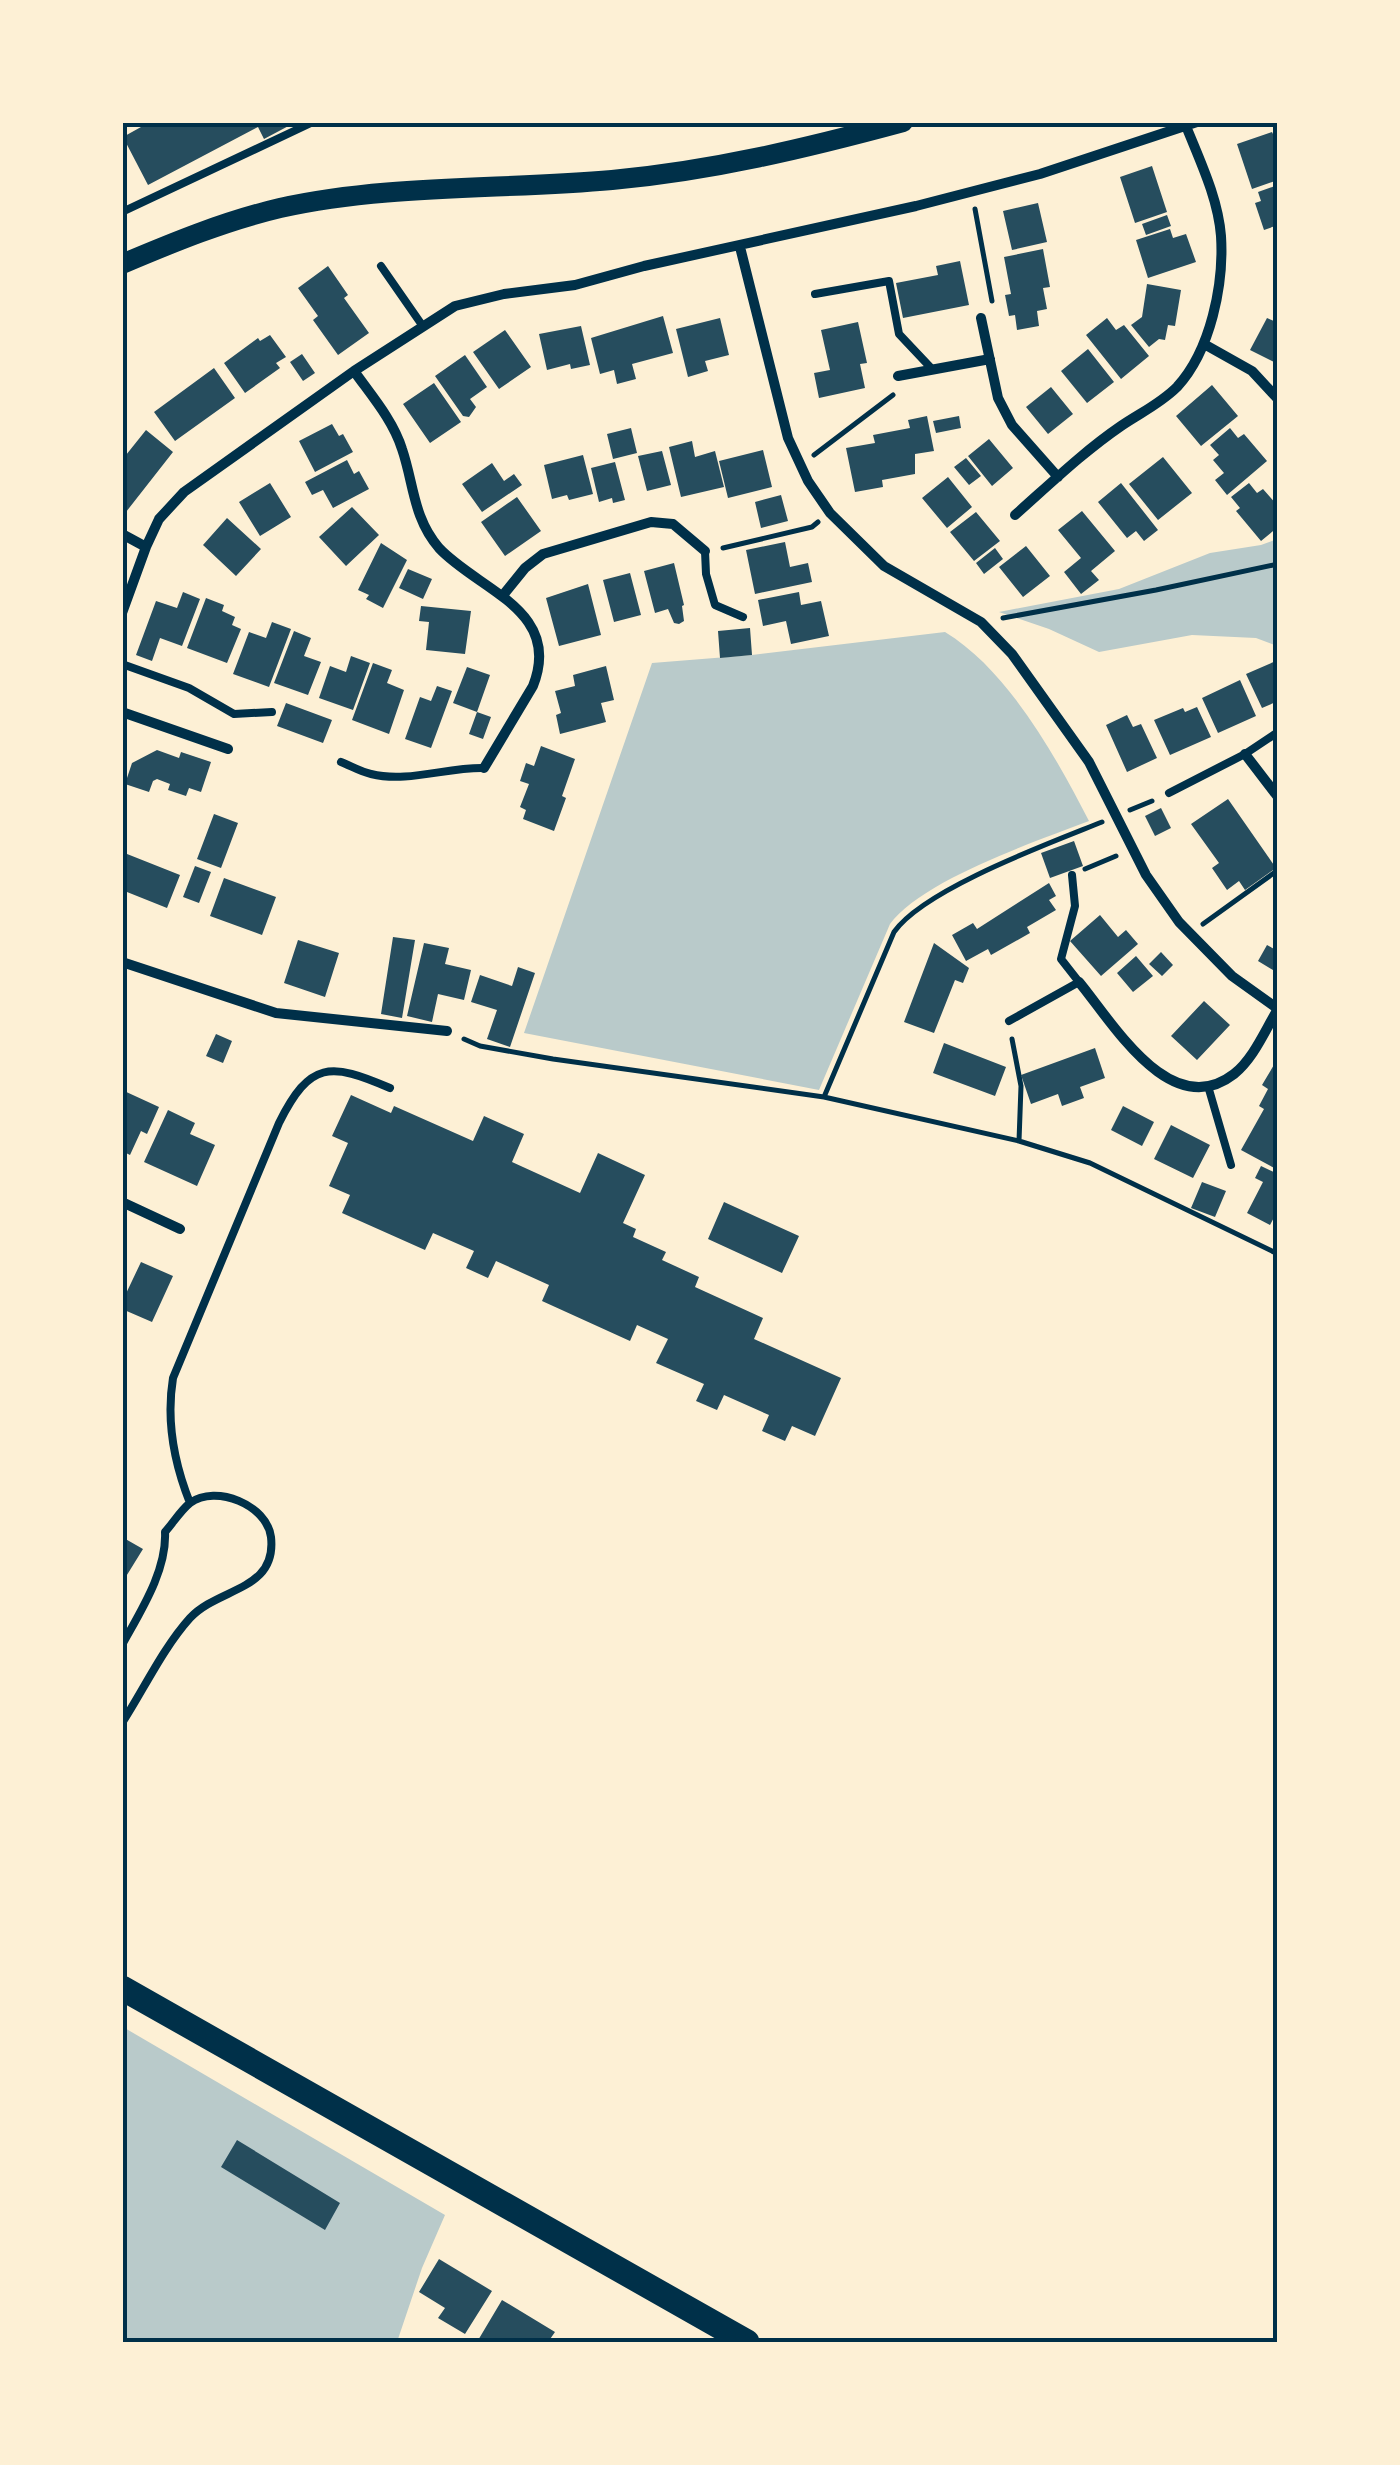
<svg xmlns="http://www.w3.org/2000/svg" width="1400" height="2465" viewBox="0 0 1400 2465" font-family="Commissioner,sans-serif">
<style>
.green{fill:#b9caca}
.building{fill:#264d5e}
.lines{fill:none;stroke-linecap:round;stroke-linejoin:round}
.path{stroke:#003049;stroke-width:5}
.service{stroke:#003049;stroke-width:8}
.minor{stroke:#003049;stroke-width:10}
.secondary{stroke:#003049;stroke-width:20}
.primary{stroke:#003049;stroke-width:25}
.neatline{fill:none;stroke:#003049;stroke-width:4}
</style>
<rect width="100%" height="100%" fill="#fdf0d5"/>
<!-- green -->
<path class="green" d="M1277,539V646L1256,638L1192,635L1099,652L1049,629L999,612L1119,589L1210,553L1261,545Z
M945,632C1008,670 1056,757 1089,821C1037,841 922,880 890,924L819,1090L524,1033L652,663L752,655Z
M123,2027L445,2215L422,2268L397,2342H123Z"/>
<!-- building -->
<path class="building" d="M150,122H296L264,139L258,127L148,185L123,137Z
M1272,132L1274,136L1278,134V180L1252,189L1237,144Z
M1152,166L1167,212L1135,223L1120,177Z
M1278,185V225L1264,230L1255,203L1261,201L1258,192Z
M1038,203L1047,242L1012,250L1003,211Z
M1167,215L1171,226L1146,235L1142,224Z
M1170,229L1173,238L1186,234L1196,262L1148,278L1136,240Z
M1043,249L1050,287L1043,288L1047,309L1037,311L1039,326L1017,330L1015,315L1009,316L1005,295L1011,294L1004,257Z
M960,261L969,305L903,318L896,283L938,275L936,266Z
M328,266L348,295L344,298L369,333L338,355L313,320L318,316L298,288Z
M1147,284L1181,290L1175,326L1168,325L1165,340L1159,339L1149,347L1131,325L1142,317Z
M663,316L673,353L632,364L636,379L617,384L614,370L600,374L591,338Z
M720,318L729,355L705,361L708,371L688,377L676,329Z
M1107,318L1116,330L1124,325L1149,356L1121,379L1086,335Z
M1267,318L1278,323V364L1250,350Z
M858,322L867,363L860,364L865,388L819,398L814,373L830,370L821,330Z
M581,326L590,365L571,369L570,364L547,370L539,334Z
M505,330L531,367L499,389L473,352Z
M270,335L286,357L276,363L280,368L245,393L224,363L258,338L260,341Z
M1088,349L1114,382L1087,403L1061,371Z
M302,354L315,373L303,381L290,362Z
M465,355L487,387L470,399L476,407L469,417L463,416L435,376Z
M214,368L235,398L175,441L154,412Z
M434,383L461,422L430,443L403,404Z
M1212,385L1238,416L1201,446L1176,416Z
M1051,387L1073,414L1048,434L1026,407Z
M927,416L934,451L915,454V474L882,480L883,487L855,492L846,448L875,443L873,435L910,428L908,420Z
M959,416L961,428L936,433L933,421Z
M332,424L339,436L343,434L353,452L315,472L299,441Z
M631,428L637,453L613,459L607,434Z
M1230,428L1238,438L1244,434L1267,461L1227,495L1215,480L1224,473L1213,460L1219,455L1210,445Z
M146,430L173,452L126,512L122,509V460Z
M989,439L1013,468L992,486L968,456Z
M692,441L695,457L715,451L724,487L681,497L669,447Z
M763,450L772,487L728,498L719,461Z
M662,451L671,485L647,491L638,456Z
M583,455L593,494L569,500L567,495L552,499L544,465Z
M1163,457L1192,493L1158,520L1129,484Z
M966,458L981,476L969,485L954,467Z
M347,460L354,474L359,471L369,489L333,508L323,490L312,495L305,482Z
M615,462L625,500L613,503L612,498L599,502L591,468Z
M492,463L504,481L514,474L522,485L482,512L462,484Z
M948,477L972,507L947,528L922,498Z
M270,483L291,517L260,536L239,502Z
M1121,483L1158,530L1144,541L1136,531L1127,538L1098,502Z
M1249,483L1257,493L1263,489L1278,506V527L1261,541L1236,511L1240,508L1231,497Z
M781,495L788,521L761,528L755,502Z
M517,497L541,531L505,556L481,522Z
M352,507L379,535L346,566L319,537Z
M1082,511L1115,551L1091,571L1099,580L1081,594L1064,572L1081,558L1058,530Z
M976,512L1000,541L974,561L950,532Z
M227,518L261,549L236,576L203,545Z
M785,542L790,567L808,563L812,582L755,594L746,550Z
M381,543L407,560L383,608L366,599L369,595L358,590Z
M1026,546L1050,576L1023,597L999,567Z
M995,548L1003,559L984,574L976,563Z
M674,563L684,605L682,606L684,621L679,624L674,623L668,609L655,613L644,571Z
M408,569L432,579L423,599L399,588Z
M630,573L641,615L614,622L603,580Z
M588,584L601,635L559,646L546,598Z
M183,592L200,599L182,646L160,638L152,661L136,655L156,601L177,608Z
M799,592L801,605L821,601L829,636L791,644L786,621L763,626L758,600Z
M206,598L224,605L222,611L235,617L232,625L241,629L227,663L187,648Z
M421,606L471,611L465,654L426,650L429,622L419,621Z
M272,622L291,629L269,687L233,674L249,632L266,638Z
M750,628L752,655L720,658L718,631Z
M294,631L311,638L304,656L321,662L308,695L274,683Z
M351,656L370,663L353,710L319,698L330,666L346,672Z
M1278,660V701L1262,708L1246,674Z
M373,663L392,670L387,683L404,690L389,734L352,720Z
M606,666L614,700L601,703L606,722L560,734L556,715L561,713L555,691L575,686L573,675Z
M467,667L490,675L477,712L453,703Z
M1240,680L1256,716L1218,733L1202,698Z
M437,686L452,691L431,748L405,739L420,697L431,701Z
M286,703L332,720L323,743L277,726Z
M1197,707L1211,737L1170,755L1154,720L1183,708L1185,712Z
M477,712L491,717L483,739L469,734Z
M1127,715L1133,727L1141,724L1157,758L1127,772L1106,725Z
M541,746L575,759L562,796L566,798L554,831L523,819L526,810L520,807L529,784L520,781L526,763L534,766Z
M157,750L179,758L181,752L211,762L201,792L189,788L186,796L168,790L170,784L157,779L153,781L149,792L125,784L132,763Z
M1228,799L1276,868L1245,890L1239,881L1227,890L1212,868L1219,863L1191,824Z
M1161,808L1171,828L1155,836L1145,816Z
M214,814L238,823L221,868L197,859Z
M1074,841L1083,866L1050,878L1041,853Z
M122,852L180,875L167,908L122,890Z
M195,866L211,872L199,903L183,897Z
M224,878L276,897L262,935L210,916Z
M1049,883L1056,896L1049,900L1056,910L1027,927L1030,933L991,955L988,949L966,961L952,935L973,923L977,929Z
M1100,915L1118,937L1126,930L1138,944L1101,976L1070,941Z
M393,937L415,940L402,1018L381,1014Z
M298,940L339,953L325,997L284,983Z
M424,943L449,948L445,964L471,970L464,1000L438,994L432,1022L407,1016Z
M934,943L969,968L963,983L955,980L934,1033L904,1022Z
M1267,945L1278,951V973L1258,961Z
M1161,952L1173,965L1162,976L1149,964Z
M1136,956L1153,976L1133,992L1117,973Z
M518,967L535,973L510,1047L487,1039L497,1010L471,1002L480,975L512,986Z
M1204,1001L1230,1025L1197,1060L1171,1036Z
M216,1034L232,1041L223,1063L206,1056Z
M944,1043L1006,1067L995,1096L933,1073Z
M1095,1048L1105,1078L1080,1087L1084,1098L1062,1106L1058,1094L1031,1104L1021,1075Z
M1278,1058V1170L1241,1150L1264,1109L1259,1106L1268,1089L1262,1085Z
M122,1090L159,1107L147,1134L141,1131L130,1155L122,1151Z
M351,1095L391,1113L394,1106L473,1141L484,1116L524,1134L512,1162L580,1193L598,1153L645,1175L623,1223L636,1229L633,1237L666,1252L662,1260L699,1277L695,1287L763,1318L754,1339L841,1378L815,1436L792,1426L785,1441L762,1431L769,1415L724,1395L717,1410L696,1401L704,1384L656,1363L668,1339L637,1325L630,1341L542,1301L549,1285L496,1261L488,1278L466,1268L474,1251L433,1233L425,1250L342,1213L350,1195L329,1186L348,1143L332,1136Z
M1123,1106L1154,1122L1142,1146L1111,1130Z
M168,1110L195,1123L190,1134L215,1145L197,1186L144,1162Z
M1171,1125L1210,1145L1193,1178L1154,1159Z
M1261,1166L1278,1174V1210L1270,1225L1247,1213L1263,1182L1255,1178Z
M1202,1182L1226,1191L1215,1217L1191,1208Z
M724,1202L799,1236L782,1273L708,1239Z
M141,1262L173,1276L152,1322L122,1309V1302Z
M122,1537L143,1549L122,1583Z
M237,2140L340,2203L325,2230L221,2167Z
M439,2259L492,2291L465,2334L438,2318L445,2308L419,2292Z
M502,2300L555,2332L548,2342H477Z"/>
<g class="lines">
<!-- path -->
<path class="path" d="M975,209L992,301
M814,455L893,395
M723,548L812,527L818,522
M1003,618L1156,590L1278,564
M1130,810L1152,801
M1085,869L1116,856
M1203,924L1278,870
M464,1039L480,1046L553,1059L824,1097L1019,1141L1090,1163L1278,1254
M1012,1039L1021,1086L1019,1141
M824,1097L894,932C924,889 1050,843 1102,822"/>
<!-- service -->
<path class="service" d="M122,212L313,122
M381,266L422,325
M815,294L889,281L899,334L932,369
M705,551L706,574L715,605L743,617
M122,664L189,688L234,714L272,712
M341,762C351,766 361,772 371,774C408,783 447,767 484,768
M1169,793L1245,754L1278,732
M1009,1021L1079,982L1061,959L1075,906L1072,875
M1208,1086L1231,1165
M190,1503C174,1463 166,1421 173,1378L279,1123C310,1061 330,1062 390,1088
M122,1645C140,1612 167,1571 165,1532C173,1523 181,1510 190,1503C216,1484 267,1505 271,1537C277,1591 219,1587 190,1618C163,1648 144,1689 122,1723"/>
<!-- minor -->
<path class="minor" d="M740,247L788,438L808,481L830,513L884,566L981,622L1012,654L1089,762L1146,875L1179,922L1232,976L1278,1009C1265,1030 1254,1058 1234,1074C1171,1123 1113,1023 1079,982
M981,318L998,398L1012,425L1058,477
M1204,344L1252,371L1278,399
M354,371C371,395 393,420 402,449C414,484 413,518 439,548C478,590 563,610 533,686L484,768
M898,376L990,359
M1015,515C1049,485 1083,452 1121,426C1140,413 1160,404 1177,387C1211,350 1224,284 1221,236C1218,198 1200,161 1186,126
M122,534L146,547
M504,594L525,568L543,554L651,522L673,524L705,551
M122,613L146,547L159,519L184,492L354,371L455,306L504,294L575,285L644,266L916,206L1040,174L1197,122
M122,712L228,749
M1245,754L1278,797
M122,962L276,1013L447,1031
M122,1202L180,1229"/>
<!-- secondary -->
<path class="secondary" d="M122,264C174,242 225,221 280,208C388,184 502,190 612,180C711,171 807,148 903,122"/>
<!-- primary -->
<path class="primary" d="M122,1988L747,2342"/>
</g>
<!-- border -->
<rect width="1400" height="2465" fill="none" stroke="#fdf0d5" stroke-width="250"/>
<rect x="125" y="125" width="1150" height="2215" class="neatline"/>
</svg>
